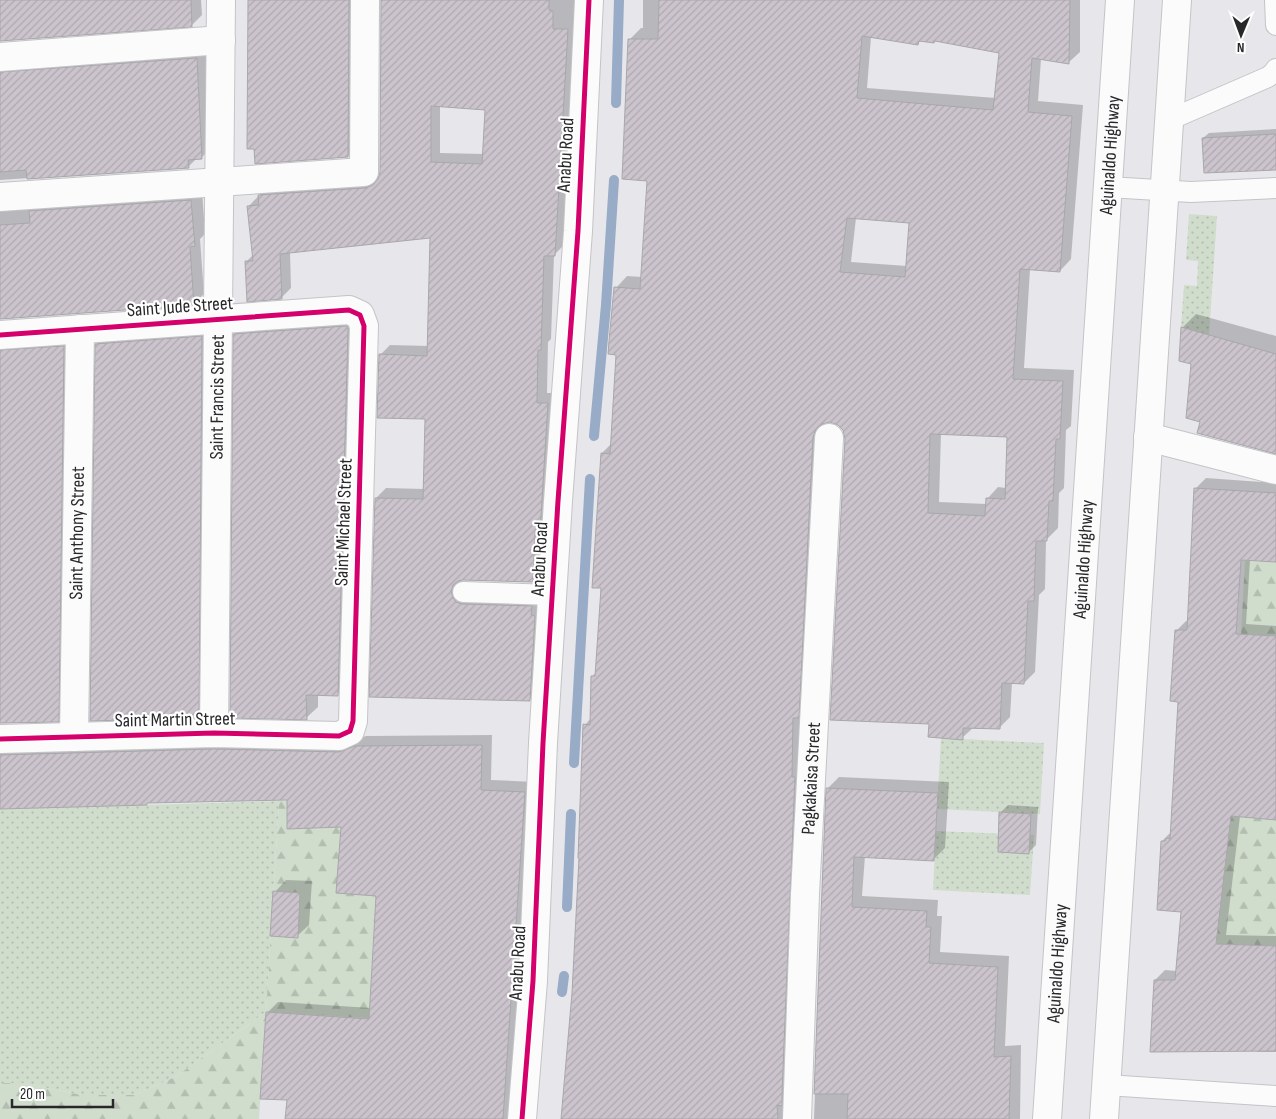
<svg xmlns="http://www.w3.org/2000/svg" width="1276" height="1119" viewBox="0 0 1276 1119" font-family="'Sofia Sans Condensed',sans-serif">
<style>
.green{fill:url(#green-dots)}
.forest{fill:url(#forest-firs)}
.shadow{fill:#0003;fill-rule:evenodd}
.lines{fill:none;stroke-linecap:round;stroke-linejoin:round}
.stream{stroke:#98abc7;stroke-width:10}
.building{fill:url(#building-hatch);stroke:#a8a7aa;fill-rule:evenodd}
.service-casing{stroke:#c4c4c7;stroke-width:22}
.minor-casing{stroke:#c4c4c7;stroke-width:30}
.tertiary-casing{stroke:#c4c4c7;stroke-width:30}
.trunk-casing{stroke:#c4c4c7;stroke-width:30}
.service{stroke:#fbfbfc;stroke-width:20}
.minor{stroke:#fbfbfc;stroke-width:28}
.tertiary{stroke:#fbfbfc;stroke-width:28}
.trunk{stroke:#fbfbfc;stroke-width:28}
.cycleway-casing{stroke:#fff;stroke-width:8}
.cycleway{stroke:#d6006c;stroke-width:5}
.labels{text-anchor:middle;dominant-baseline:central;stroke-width:4.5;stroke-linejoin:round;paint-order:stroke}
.street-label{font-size:19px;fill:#28282a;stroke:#fff}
</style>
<defs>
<pattern id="green-dots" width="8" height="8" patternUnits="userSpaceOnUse" patternTransform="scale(1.25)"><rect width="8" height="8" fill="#d0ddcd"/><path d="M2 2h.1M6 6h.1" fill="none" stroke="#b3beb0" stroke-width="1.8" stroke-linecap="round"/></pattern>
<pattern id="forest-firs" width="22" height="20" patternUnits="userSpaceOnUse" patternTransform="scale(1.25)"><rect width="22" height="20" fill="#d0ddcd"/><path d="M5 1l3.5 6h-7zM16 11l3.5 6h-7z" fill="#b3beb0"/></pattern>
<pattern id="building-hatch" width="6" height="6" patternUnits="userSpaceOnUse" patternTransform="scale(1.25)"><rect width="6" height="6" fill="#ccc4cd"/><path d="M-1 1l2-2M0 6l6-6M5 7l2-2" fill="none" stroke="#afa8b0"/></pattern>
</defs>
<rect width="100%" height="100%" fill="#e7e7eb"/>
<!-- green -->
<path class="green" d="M1189,214L1217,216L1209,335L1181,327L1184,285L1197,286L1198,261L1186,260Z
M941,738L1044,743L1040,814L937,809Z
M279,801L266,1012L175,1077L135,1095H82L21,1083H0V809Z
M936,831L1034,835L1030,895L933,890Z"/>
<!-- forest -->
<path class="forest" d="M1245,561L1276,562V636L1241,634Z
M365,793L391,923H374L371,980L386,981L384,1019L266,1012L259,1119H0V1083H21L82,1095H135L175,1077L266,1012L279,801L325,800Z
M1231,816L1276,820V946L1216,944Z"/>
<!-- shadow -->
<path class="shadow" d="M0,0H201L202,15L192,25L0,40Z
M249,0H359L358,146L348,156Z
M382,0H579L565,244L554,255L551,339L548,342L547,393H557L542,571L532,581L461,579L463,588L541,597L540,690L529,700L376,498L386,488L425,489L427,418L380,355L390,345L429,346L431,237L290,251L291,288L281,298L246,262L254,254L248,207L269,185L380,177ZM440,106L486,108L484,154L440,153Z
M643,0H1080V52L1068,63L1041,59L1038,101L1083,105L1071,259L1060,271L1030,269L1024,368L1074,370L1071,426L1066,430L1064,488L1059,493L1058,528L1046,540L1045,589L1039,595L1035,672L1024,683L1012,682L1010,717L999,728L974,727L962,738L930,723L844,430L839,424L830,421L825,422L824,425L809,706L798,1119H562L573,993L585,725L591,718L592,676L597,672L603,586L602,453L611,444L618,354L616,288L627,276L642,277L648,179L630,39L641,28H643ZM871,37L918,43L921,40H936L1000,52L996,98L867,88ZM856,218L910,222L907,266L851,262ZM941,433L1008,436L1006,488L998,487L987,499V504L939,502Z
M207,48L212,147L201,158H197L188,167L0,180V57Z
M1276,129V169L1203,138L1209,133Z
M202,189L205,234L200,239L204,294L193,304L0,318V197Z
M1196,314L1276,336V453L1201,422L1192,364L1182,328Z
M358,315L349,683L338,694H318V707L306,718L235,334L246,323Z
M213,325L210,705L198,717L97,344L108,333Z
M0,335L74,336L69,710L58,720L0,722Z
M1206,478L1276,483V561L1250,560L1246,624L1276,626V819L1240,816L1226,935L1276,936V1052H1257V1050L1155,980L1165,970L1177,971L1182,911L1162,841L1172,831L1180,701L1176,631L1186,621H1188L1196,488Z
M492,735L491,780L535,782L513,1119H287L288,1099L267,1013L278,1002L371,1008L377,895L342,826L288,799L148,802L0,808V739L350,742L366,736Z
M839,777L949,782L945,848L934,859L865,856L862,896L938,900L937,916H942L940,952L1009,956L1005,1046L1021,1045L1020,1119H814L827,789Z
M1008,805L1038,807L1036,845L1028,853L1000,813Z
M286,880L312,881L309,925L297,936L275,892Z"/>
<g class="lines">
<!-- stream -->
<path class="stream" d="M616,103L619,0
M594,436L606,305L614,180
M574,763L590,479
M567,907L571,814
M562,992L564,976"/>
</g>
<!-- building -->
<path class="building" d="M0,0H191L192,27L0,41Z
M248,0H349L348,157L255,164L254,149H247Z
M381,0H549V10L553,11V29H568L555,256H544L541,350H538L537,403H548L540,532H535L533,582L463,580L458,581L453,585L451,591L453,598L456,602L462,604L532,606L531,615L535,616L530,701L369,697L375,498L423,499L425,419L377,418L379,354L427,356L430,238L280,254L282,299L247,302L245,261H253L247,206L259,205L258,195L365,188L373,185L378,179L380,172ZM431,106L485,110L482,164L431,162Z
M659,0H1070L1069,64L1032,58L1028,112L1072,116L1060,272L1020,269L1013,379L1063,381L1060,439H1056L1053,501H1049L1047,541H1036L1034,601H1028L1024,684L1002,683L1000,729L963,728V740L928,737L929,724L830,720L845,439L843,430L838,425L830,422L822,424L816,429L813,437L799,718H793L792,777H795L782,1093V1106L777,1105L778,1119H561L572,993L579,858H578L583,724L590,725L591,676H595L601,588H592L601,453L610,454L616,355L608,354L609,341L614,287L640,289L647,181L622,179L628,39H658ZM862,36L918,45L919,41L934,43L935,41L999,53L993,110L857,98ZM847,218L909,223L905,277L840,272ZM930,434L1007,437L1005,499L986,498L985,516L928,513Z
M197,58L202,159L188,160L189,168L27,179L26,170L0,172V72Z
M1276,134V170L1204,173L1202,138Z
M191,200L195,246L190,247L194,305L0,319V225L30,223L29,211Z
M346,326L348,329L338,696L306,695L307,720L230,718L233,334Z
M1181,327L1276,354V454L1197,433L1200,422L1186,418L1191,364L1179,361Z
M202,336L199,718L90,721L95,344Z
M64,346L59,722L0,723V350Z
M1194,488L1276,493V562L1241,560L1236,634L1276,636V820L1231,816L1216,944L1276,946V1051L1150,1052L1154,980H1175L1181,912L1157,910L1161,841H1165L1166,838L1170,839L1178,702L1170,701L1175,630H1187Z
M482,745L481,790L525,792L503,1119H285L287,1100L260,1099L266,1012L369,1019L376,896L336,893L341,827L287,829V800L147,803V805L0,809V755L214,749L339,752L355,746Z
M826,788L938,793L934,861L854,857L852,907L927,911L926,927H931L929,963L998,967L994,1057L1011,1056L1009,1119H847L848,1094H814Z
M999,812L1031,814L1029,854L998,852Z
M273,891L300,893L298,938L270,936Z"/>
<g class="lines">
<defs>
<path id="service" d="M1275,0L1276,25
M1169,120L1268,77L1273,73L1276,69
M1108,187L1191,192L1276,188
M463,592L553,595
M1106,1085L1276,1096"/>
<g id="minor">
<path d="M0,57L221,40"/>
<path d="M0,197L364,172L365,0"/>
<path d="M0,335L349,310L360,315L364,326L353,721L350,731L339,736L214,733L0,739"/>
<path d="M1148,437L1276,470"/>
<path id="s1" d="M214,733L221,0"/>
<path id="s2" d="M74,737L80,329"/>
<path id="s3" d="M797,1119L805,894L829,438"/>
</g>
<path id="tertiary" d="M522,1119L533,981L543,743L558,501L578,231L589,0"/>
<g id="trunk">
<path id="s4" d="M1047,1119L1120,0"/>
<path d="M1104,1119L1177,0"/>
</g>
</defs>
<!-- service casing -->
<use href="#service" class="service-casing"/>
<!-- minor casing -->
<use href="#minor" class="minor-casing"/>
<!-- tertiary casing -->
<use href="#tertiary" class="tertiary-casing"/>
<!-- trunk casing -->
<use href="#trunk" class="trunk-casing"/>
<!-- service -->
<use href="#service" class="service"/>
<!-- minor -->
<use href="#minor" class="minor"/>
<!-- tertiary -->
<use href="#tertiary" class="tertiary"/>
<!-- trunk -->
<use href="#trunk" class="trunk"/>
<defs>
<path id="cycleway" d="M0,335L349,310L360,315L364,326L353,721L350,731L339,736L214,733L0,739
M522,1119L533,981L543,743L558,501L578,231L589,0"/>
</defs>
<!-- cycleway casing -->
<use href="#cycleway" class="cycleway-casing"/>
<!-- cycleway -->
<use href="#cycleway" class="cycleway"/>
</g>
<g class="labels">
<!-- street labels -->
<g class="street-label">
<text transform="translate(566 155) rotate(-87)">Anabu Road</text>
<text stroke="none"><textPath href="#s4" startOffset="966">Aguinaldo Highway</textPath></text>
<text transform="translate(180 307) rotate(-4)">Saint Jude Street</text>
<text stroke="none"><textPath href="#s1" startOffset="336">Saint Francis Street</textPath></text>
<text transform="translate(344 522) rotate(-88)">Saint Michael Street</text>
<text stroke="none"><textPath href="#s2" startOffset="204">Saint Anthony Street</textPath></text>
<text transform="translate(540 559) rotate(-87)">Anabu Road</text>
<text stroke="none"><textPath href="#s4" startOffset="561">Aguinaldo Highway</textPath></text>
<text transform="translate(175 720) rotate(-1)">Saint Martin Street</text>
<text stroke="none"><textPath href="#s3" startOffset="341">Pagkakaisa Street</textPath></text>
<text transform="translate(518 963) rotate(-87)">Anabu Road</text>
<text stroke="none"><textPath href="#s4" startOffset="156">Aguinaldo Highway</textPath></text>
</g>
</g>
<!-- north arrow -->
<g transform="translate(1241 35) rotate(181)" stroke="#ffffff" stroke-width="4" paint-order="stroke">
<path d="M0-4L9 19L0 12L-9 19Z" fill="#28282a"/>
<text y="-8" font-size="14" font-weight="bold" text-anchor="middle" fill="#28282a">N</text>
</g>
<!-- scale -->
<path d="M12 1099v8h101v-8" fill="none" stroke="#28282a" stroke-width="2.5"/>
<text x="20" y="1099" font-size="15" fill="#28282a" stroke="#ffffff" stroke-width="4" paint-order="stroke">20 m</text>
</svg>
